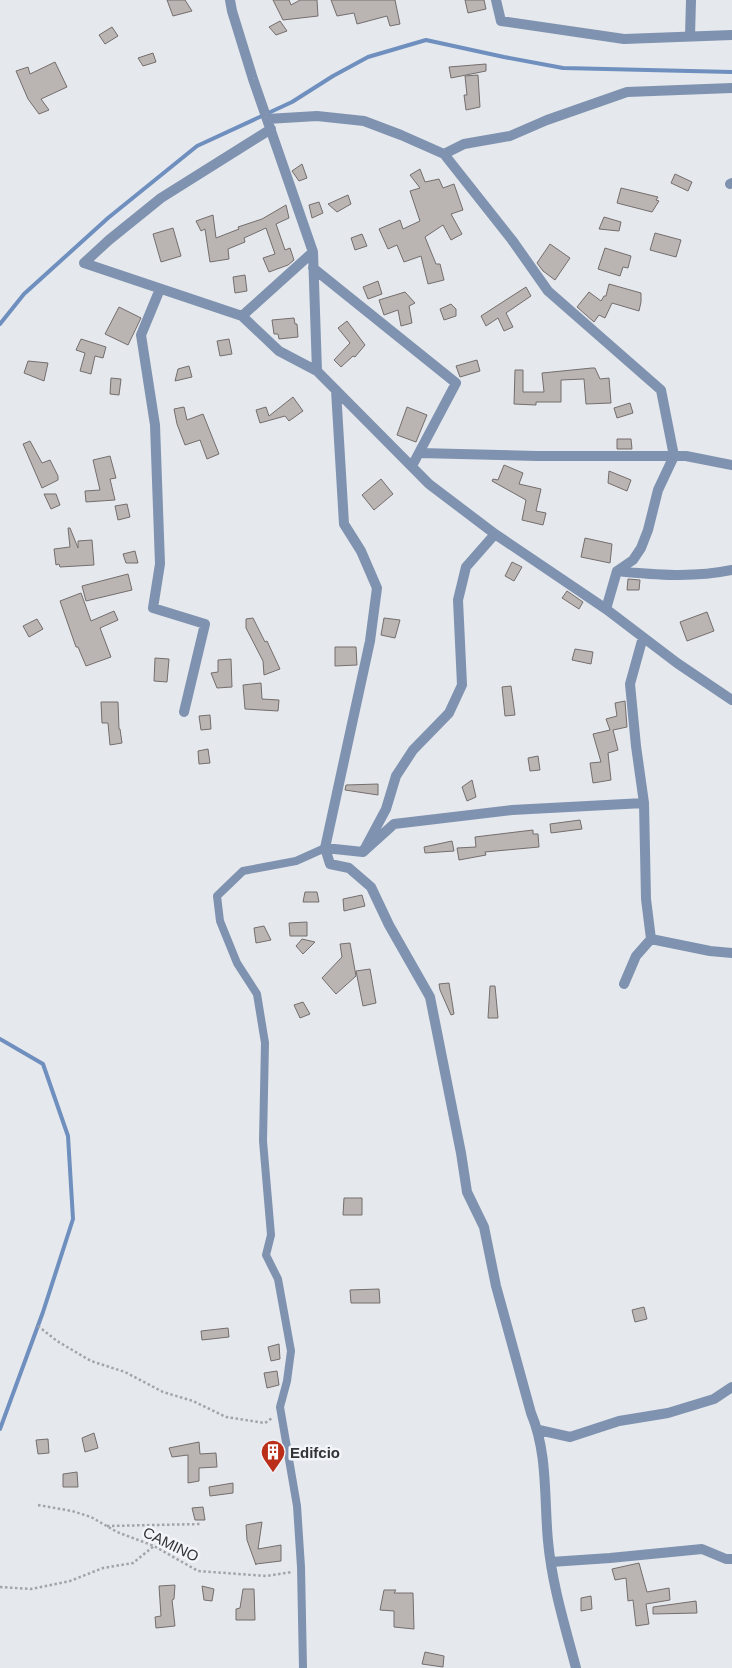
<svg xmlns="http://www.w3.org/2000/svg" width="732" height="1668" viewBox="0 0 732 1668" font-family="Arial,sans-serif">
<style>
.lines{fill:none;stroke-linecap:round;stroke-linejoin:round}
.stream{stroke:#6f8fbe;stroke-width:4}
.building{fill:#bab4b2;stroke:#746e6d}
.path{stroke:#a1a4a8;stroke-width:2.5;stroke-dasharray:2.5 2.5;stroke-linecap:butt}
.lane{stroke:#7f92af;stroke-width:8}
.street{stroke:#7f92af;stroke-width:10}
.labels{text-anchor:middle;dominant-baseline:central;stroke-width:5;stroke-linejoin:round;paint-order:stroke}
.poi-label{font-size:15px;font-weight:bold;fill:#333436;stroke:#f2f5fa;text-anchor:start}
.street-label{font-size:15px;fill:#333436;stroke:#f2f5fa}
</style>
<rect width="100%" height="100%" fill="#e5e8ed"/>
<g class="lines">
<!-- stream -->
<path class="stream" d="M0,324L24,294L108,218L197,146L292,102L333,76L368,57L426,40L504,57L563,68L732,72
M0,1039L43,1064L68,1136L73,1219L43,1312L0,1429"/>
</g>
<!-- building -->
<path class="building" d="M167,0H185L192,11L173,16Z
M273,0H289L291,5L300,0H317L318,16L283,20Z
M331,0H395L400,24L390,26L387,16L357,24L354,13L337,16Z
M465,0H484L486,9L468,13Z
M280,21L287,31L276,35L269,27Z
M112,27L118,36L105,44L99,35Z
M153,53L156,62L143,66L138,58Z
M55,62L67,87L41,99L49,110L39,114L28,99L16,71L28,67L30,74Z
M486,64V71L451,78L449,67Z
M478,75L480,107L466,110L464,95H467L465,76Z
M302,164L307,178L299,181L292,171Z
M420,169L425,182L439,179L443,188L454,184L463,210L451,214L462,234L451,240L443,225L425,237L436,264H440L444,280L428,284L421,256L404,262L397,245L388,249L379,229L400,220L403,229L420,221L410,191L420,188L410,175Z
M675,174L692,182L688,191L671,183Z
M621,188L658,197L656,200L659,201L652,212L617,203Z
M348,195L351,204L337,212L328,204Z
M319,202L323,213L312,218L309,205Z
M286,205L289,218L276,224L285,250L290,248L294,260L288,265L269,272L263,258L275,254L266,228L244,238L245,242L228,249L229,259L210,262L205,229L201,231L196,221L213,215L216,238L239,229L238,227L262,219Z
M604,217L621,222L619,231L599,229Z
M173,228L181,256L161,262L153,234Z
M655,233L681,240L676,257L650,250Z
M362,234L367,246L355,250L351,238Z
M550,244L570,258L555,280L543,271L537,263Z
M605,248L631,256L628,268L623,267L620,276L598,269Z
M245,275L247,291L235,293L233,277Z
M378,281L382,294L368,299L363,287Z
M609,284L641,293V302L639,311L612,303L605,318L599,315L594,322L577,307L589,292L601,301L604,296H606Z
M526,287L531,296L506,313L513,327L504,331L498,318L486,326L481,316Z
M405,292L415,303L409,306L412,323L401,326L398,310L384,315L379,300Z
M451,304L456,309V316L444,320L440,309Z
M119,307L141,318L128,345L105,334Z
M294,318L295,324H297L298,337L279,339L278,334H274L272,320Z
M347,321L365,345L355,357L353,356L341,367L334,360L350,343L338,328Z
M81,339L106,347L103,358L95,356L91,374L80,371L85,353L76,350Z
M229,339L232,354L220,356L217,341Z
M477,360L480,371L460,377L456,366Z
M28,361L48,363L44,381L24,373Z
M189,366L192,377L175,381L178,369Z
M592,368H595L600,379L609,378L611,403L586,404L584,379L561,380V402H536V405L514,404L515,370H523V392H544L542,373Z
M111,378L121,379L119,395L110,394Z
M293,397L303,411L289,421L285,416L260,423L256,410L266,407L269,416Z
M630,403L633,413L617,418L614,408Z
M184,407L187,420L203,414L219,454L207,459L200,440L185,445L177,424L174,409Z
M407,407L427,415L416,442L397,435Z
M617,439H631L632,449H617Z
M30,441L42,463L50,460L58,476V480L42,488L23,444Z
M110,456L116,478L110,479L115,500L86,502L85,491L100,490L93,460Z
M504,465L523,473L519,484L541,489L536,511L546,513L543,525L522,520L526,500L492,481L493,479L498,480Z
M609,471L631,480L627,491L608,483Z
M381,479L393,494L374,510L362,495Z
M44,494H56L60,505L51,509Z
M127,504L130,517L118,520L115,506Z
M68,528H70L78,548V541L92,540L94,565L60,567L59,564L56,565L54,549L70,547Z
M585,538L612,544L610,563L581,557Z
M135,551L138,563H126L123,554Z
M512,562L522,567L514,581L505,576Z
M128,574L132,590L86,601L82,586Z
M628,579L640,580L639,590H627Z
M567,591L583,602L579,609L562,598Z
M81,593L91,621L114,611L118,620L100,628L111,657L86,666L78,647H76L60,601Z
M707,612L714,631L687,641L680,622Z
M253,618L265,642L267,641L280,669L264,675L263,661L246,628V619Z
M384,618L400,620L395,638L381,635Z
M37,619L43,629L29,637L23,626Z
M335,647H356L357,665L335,666Z
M575,649L593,652L591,664L572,660Z
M155,658L169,659L167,682L154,681Z
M231,659L232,687L217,688L211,673L218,672V660Z
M261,683L262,699L279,700L278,711L245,709L243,685Z
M511,686L515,715L505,716L502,687Z
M625,701L627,727L613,730L618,750L608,753L611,780L593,783L590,763L601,762L593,734L610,730L606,719L617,716L615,703Z
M101,702H118L119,729H120L122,743L110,745L108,723H102Z
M210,715L211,729L201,730L199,716Z
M208,749L210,763L199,764L198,751Z
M538,756L540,770L530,771L528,758Z
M472,780L476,797L467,801L462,787Z
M378,784V795L345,790L346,785Z
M580,820L582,829L551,833L550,824Z
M533,830V834H538L539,847L485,852L486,855L459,860L457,848L476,847L475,837Z
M452,841L454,851L425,853L424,847Z
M305,892H317L319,902H303Z
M362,895L365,906L344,911L343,899Z
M307,922V936H290L289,923Z
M264,926L271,940L256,943L254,928Z
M302,939L315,942L303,954L296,946Z
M350,943L356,976L336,994L322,978L342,957L340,944Z
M370,969L376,1003L363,1006L356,971Z
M449,983L454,1014L451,1015L440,990L439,984Z
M490,986H495L498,1018H488Z
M303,1002L310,1014L300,1018L294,1005Z
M344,1198H362V1215H343Z
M379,1289L380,1303H351L350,1290Z
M644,1307L647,1319L635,1322L632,1310Z
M228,1328L229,1337L202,1340L201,1331Z
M279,1344L280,1359L271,1361L268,1347Z
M277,1371L279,1385L267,1388L264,1373Z
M94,1433L98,1448L85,1452L82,1438Z
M48,1439L49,1453L38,1454L36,1440Z
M199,1442L200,1454L216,1453L217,1467L199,1468V1481L188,1483V1455L172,1457L169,1448Z
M77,1472L78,1487H63V1474Z
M233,1483V1493L210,1496L209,1487Z
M203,1507L205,1520H195L192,1508Z
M262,1522L258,1549L281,1545V1561L256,1564V1565L247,1540L246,1525Z
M639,1563L647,1592L669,1588L670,1600L646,1604L649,1624L636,1626L633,1600L628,1601L626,1578L615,1580L612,1569Z
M175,1585L174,1599L172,1600L175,1626L156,1628L155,1617L161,1616L159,1586Z
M202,1586L214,1589L212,1601L204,1600Z
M243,1589H254L255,1620H236V1609L240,1608Z
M384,1590H396L394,1593H413L414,1629L394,1627V1611L380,1610Z
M591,1596L592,1609L581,1611V1598Z
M696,1601L697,1613L653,1614V1607Z
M425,1652L444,1656L443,1667L422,1664Z"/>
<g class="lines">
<!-- path -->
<path class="path" d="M38,1326L57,1341L91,1361L125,1372L163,1392L193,1401L226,1417L265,1423L272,1418
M38,1505L72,1511L91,1517L117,1532L154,1546L198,1571L266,1576L292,1572
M107,1526L201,1524
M0,1587L31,1589L70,1581L103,1568L133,1563L154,1546"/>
<!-- lane -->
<path class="lane" d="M303,1668L301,1567L297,1506L280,1407L287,1381L291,1351L278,1279L266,1255L271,1235L263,1141L265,1043L257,994L237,963L220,921L217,896L243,871L296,861L325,848"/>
<!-- street -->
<path class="street" d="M230,0L232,11L253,79L313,252L317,371L429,484L495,534L606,609L677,663L732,700
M496,0L501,21L624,39L732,35
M690,36L691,0
M267,119L317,116L364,121L401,135L444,154L512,240L548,291L661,390L674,456L658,490L648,530L641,548L633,560L617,571L606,609
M271,129L161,198L109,240L84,263L242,316L313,252
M444,154L464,144L510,136L547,120L627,92L732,88
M730,184L732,183
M313,268L456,383L412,466
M160,289L141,335L155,425L160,564L153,608L205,624L184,712
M242,316L279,351L317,371
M336,390L344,524L361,551L377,588L370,641L325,848L330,864L349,868L371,887L389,925L430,997L461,1153L467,1192L484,1227L496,1286L531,1413C548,1453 544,1499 548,1541C552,1585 565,1626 576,1668
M419,453L537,456H686L732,465
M617,571C656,575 694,578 732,570
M325,848L363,852L394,824L512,810L644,803
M363,852L386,809L396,776L413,750L449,713L462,685L458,600L466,567L495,534
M651,939L710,951L732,953
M624,984L636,956L651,939L646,899L644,803L636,746L630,684L643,637
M539,1430L570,1437L619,1421L668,1413L714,1399L732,1387
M551,1562L610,1558L702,1549L726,1559H732"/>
</g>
<!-- icons -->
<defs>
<symbol id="building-pin" viewBox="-11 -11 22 30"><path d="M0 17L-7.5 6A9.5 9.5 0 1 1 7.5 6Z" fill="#bb2f1a" stroke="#f2f5fa"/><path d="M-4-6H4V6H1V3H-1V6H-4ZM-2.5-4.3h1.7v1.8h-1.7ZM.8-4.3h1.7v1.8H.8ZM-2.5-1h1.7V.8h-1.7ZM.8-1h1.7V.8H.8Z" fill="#fff"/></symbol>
</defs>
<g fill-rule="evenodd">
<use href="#building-pin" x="259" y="1438" width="28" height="38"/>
</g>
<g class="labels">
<!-- poi labels -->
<g class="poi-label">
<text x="290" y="1452">Edifcio</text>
</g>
<!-- street labels -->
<g class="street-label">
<text transform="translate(171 1544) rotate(26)">CAMINO</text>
</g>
</g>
</svg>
